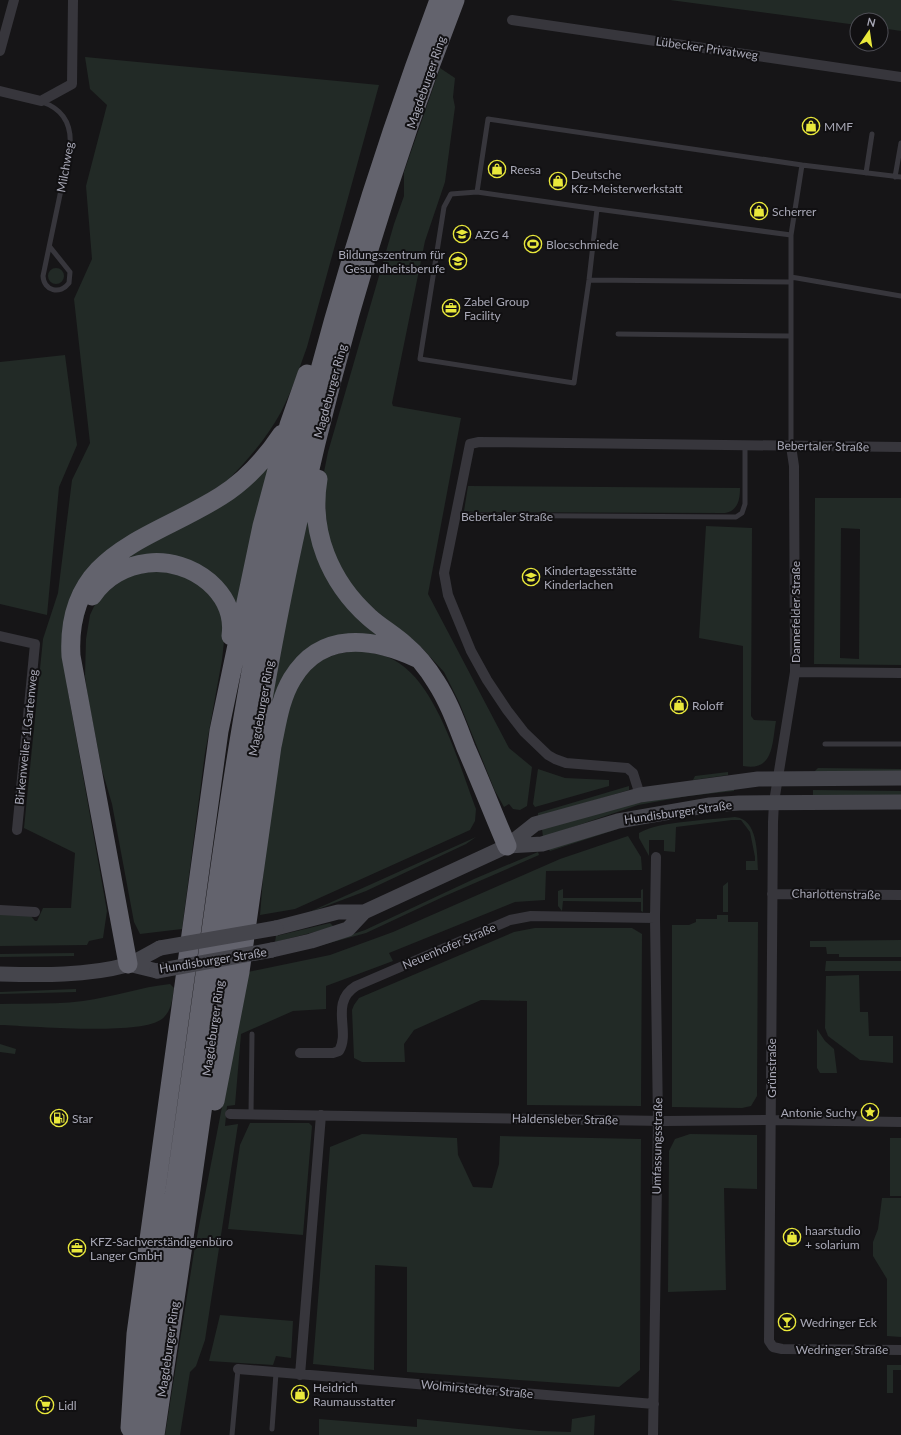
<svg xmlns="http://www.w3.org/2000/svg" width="901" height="1435" viewBox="0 0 901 1435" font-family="Lato,sans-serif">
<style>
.green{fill:#222a26;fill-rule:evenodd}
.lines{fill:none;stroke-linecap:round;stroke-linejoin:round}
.lane{stroke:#37363c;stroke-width:5}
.street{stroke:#37363c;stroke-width:10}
.secondary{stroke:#45454c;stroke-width:15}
.highway{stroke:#63636d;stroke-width:19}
.secondary-bridge{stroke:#45454c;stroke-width:15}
.labels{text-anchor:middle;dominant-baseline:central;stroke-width:4;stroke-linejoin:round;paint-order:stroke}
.street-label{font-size:12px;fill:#a8a8b6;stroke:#111012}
.poi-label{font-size:12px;fill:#a8a8b6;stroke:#111012;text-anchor:start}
</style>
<rect width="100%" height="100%" fill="#161517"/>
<!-- green -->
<path class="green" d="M670,0H901V31L881,28V20H857V25Z
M85,57L379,85L307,347C299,369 292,391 281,412C267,438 247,461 226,482L97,562L67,686L107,911L103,938L89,941L87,945L0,946V912L31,916L35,921H37L43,908H71L75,853L24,828L43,639L58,593L72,480L90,443L74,299L92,259L86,186L107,105L90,89Z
M440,68L455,78L453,97L455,107L445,182L425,241L392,403L393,406L461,418L428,594L509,748L532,767L527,806L520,810L513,809L509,804L504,807L495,791L459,702L444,672L422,648L353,592L328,542L323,477L328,452L394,224L404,196V172Z
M48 276a8 8 0 1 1 16 0a8 8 0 1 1-16 0Z
M65,355L77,445L59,487L47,615L0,604V362Z
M271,458L238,610L213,577L118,562Z
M468,486L740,488C740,499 738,511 725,513L476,512L464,511Z
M815,498H901V665L814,664ZM841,528L860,529L859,659L840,658Z
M308,510L377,636L344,635L270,712L276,658Z
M706,526L752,528L751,716L754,720L776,721C772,743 774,772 743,766V646L699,638Z
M160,570L195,580L221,608L225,632L222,660L205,753L182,929L140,934L134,922L112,804L102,770L88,698L85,676L86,639L90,615L97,600L127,576Z
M359,650C370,653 383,654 394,660C437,683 459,765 476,809L475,821L470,830L295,909L260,915L268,816L278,745L298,680L322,660L337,654Z
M818,768L901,769V772H814Z
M538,769L565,778L609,780V786L535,807L533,804Z
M728,772V775L693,780L695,776Z
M629,786V790L538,817V813Z
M734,787V791L688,796L638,805L543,837L542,829L620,806Z
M813,790L901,791V795H813Z
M735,817C758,819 757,853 758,870H746V861H755V857L750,832L741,820H732L676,827L675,852L664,851V840H649V856L639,838V833C659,821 711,820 735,817Z
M618,827V829L550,851L548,848Z
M628,836L641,857L642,870L546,871L545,900L515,902L389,953L393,961L326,986V1009L293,1011L241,1034L235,1105L227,1106L225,1126L238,1124L205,1340L196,1366L190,1372L180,1435H165L194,1252L248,972L330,955L393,932L560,859Z
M476,837L466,844L366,891L305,914Z
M538,852L539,855L445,896L366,933L315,947L365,930L474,879Z
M728,882V912H723V886Z
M563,889V898H641V890L643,889V912L641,911V902L563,901L562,911L558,906V891Z
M717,915H728V922H758L757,1096L751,1106L742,1108L672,1107V925H689L696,922V919H717Z
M330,923L334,927L275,942L276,936Z
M535,928H632L642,934L641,1106L527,1105V1001L481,1000L414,1030L404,1044L405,1062H362L354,1058L352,1010L354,1005L359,998L514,932Z
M901,940V957H839V954H827L826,947H810V941Z
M74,953V956L0,957V954Z
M826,961H901V971H825Z
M859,975L860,1012H868L869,1036H893V1063L860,1060L828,1036L825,1028L826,976Z
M170,984L174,988C172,999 172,1011 162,1019C140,1036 32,1026 0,1025V1004C27,1003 56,1005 83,1001C113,997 141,987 170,984Z
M76,989V992L0,994V992Z
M817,1029L825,1041L834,1049L837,1073H820L817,1068Z
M0,1044L16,1049L15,1054L0,1052Z
M250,1123H309L312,1126L303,1235L228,1229L240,1145Z
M362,1134L457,1138L458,1155L473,1187L492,1188L499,1164L500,1136L641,1139L640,1370L619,1387L407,1372V1267L375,1265L374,1370L313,1364L330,1147Z
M690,1134L757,1135V1189L724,1188L726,1290L668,1292L669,1151L675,1139Z
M890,1138H901V1196H890Z
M882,1198H901V1337L887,1336V1279L873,1256V1242L878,1229Z
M220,1315L293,1321L291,1358L276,1356L273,1365L209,1361Z
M887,1365H901V1370H893V1393H887Z
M595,1415L594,1435H319V1419L417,1427V1419L540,1431L571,1432L572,1419Z"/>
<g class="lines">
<!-- lane -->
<path class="lane" d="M42,102C63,109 72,124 70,147L43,276C44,291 60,295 69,283L70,272L50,247
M866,173L872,134
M895,177L901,143
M477,192L451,194L444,207L420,359L574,383L589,280L597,209L791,235
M597,209L477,192L488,119L802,165
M791,277L901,296
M589,280L791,282
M618,334L791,336
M791,446V235L802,165L901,177
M455,515L736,517L742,513L745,504V445
M825,744H901
M251,1114L252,1034
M272,1429L276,1373
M232,1435L238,1369"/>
<!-- street -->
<path class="street" d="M512,20L901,77
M0,51L14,0
M0,91L41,101L72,84L73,0
M791,446L794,466L795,672L774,802L773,822L769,1341L773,1347L782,1349L901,1350
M0,636L35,644L17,830
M795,672L901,673
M640,795L633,773L627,768L566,763L555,759L548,755L524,732L507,710L487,680L471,651L448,595L444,573L470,444L479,442L901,447
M772,894L901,895
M0,910L35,912
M300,1053H333L339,1051C351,1031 329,1003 356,986L510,920L531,916L655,918
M230,1114L665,1121L771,1120L901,1122
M238,1369L654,1404
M300,1375L321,1115
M653,1435L658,1121L655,918L656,857"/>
<!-- secondary -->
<path class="secondary" d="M507,846L542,844L618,821L710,805L739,803L901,802
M276,928L338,912H364
M272,950L311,941L348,929L364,912L507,846L535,824L640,795L758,779L901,778
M128,964L157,971
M0,974C41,975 87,976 127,965C138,961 150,953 160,948"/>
<!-- highway -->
<path class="highway" d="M318,479C309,532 330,582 369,617C380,627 394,635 405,645C417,655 428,669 436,682C449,702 457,725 466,748C480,780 493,813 507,846
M92,596C119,557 174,552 209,582C226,597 234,614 231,636
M128,964L71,656C65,552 150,541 221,496C245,481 266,458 282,434
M215,1101L240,972L272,746C277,723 280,699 292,679C321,630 373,638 417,658
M130,1428L136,1334L219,731L262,526L289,425L307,374
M140,1435C161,1286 183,1138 203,989C222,852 240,715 269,581C311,383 368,189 439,0
M155,1435C172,1320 189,1206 205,1091C230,908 254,725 293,544C332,361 387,175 455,0"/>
<!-- secondary-bridge -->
<path class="secondary-bridge" d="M160,948L276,928
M157,971L272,950"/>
</g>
<!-- icons -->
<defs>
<symbol id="shop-ring" viewBox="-11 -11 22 22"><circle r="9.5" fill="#111012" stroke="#e9e83b" stroke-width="1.5"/><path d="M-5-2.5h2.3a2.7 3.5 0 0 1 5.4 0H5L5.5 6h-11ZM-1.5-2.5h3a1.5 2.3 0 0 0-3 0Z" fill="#e9e83b"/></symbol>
<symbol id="university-ring" viewBox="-11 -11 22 22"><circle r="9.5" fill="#111012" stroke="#e9e83b" stroke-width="1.5"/><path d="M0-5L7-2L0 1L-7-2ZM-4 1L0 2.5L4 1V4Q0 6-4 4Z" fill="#e9e83b"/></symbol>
<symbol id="stadium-ring" viewBox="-11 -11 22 22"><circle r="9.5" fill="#111012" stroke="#e9e83b" stroke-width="1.5"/><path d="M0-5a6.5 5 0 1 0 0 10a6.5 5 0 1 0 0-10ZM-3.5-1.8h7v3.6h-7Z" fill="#e9e83b"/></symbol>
<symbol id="office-ring" viewBox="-11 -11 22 22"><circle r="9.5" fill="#111012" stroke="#e9e83b" stroke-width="1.5"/><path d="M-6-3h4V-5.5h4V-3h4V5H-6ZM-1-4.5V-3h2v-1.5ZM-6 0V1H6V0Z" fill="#e9e83b"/></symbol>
<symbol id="school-ring" viewBox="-11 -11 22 22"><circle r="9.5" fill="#111012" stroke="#e9e83b" stroke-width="1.5"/><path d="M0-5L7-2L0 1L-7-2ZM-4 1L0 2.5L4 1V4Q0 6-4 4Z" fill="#e9e83b"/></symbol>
<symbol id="sight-ring" viewBox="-11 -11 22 22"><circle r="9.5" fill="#111012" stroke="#e9e83b" stroke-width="1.5"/><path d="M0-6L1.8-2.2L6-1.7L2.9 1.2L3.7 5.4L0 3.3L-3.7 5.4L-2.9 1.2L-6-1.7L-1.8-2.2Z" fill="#e9e83b"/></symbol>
<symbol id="fuel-ring" viewBox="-11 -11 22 22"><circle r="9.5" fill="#111012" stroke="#e9e83b" stroke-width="1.5"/><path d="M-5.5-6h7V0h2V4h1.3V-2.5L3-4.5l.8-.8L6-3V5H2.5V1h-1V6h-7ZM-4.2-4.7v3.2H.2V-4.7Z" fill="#e9e83b"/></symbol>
<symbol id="bar-ring" viewBox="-11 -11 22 22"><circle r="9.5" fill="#111012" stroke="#e9e83b" stroke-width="1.5"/><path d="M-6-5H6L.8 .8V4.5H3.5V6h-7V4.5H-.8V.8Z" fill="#e9e83b"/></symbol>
<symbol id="supermarket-ring" viewBox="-11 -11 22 22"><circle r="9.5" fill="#111012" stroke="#e9e83b" stroke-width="1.5"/><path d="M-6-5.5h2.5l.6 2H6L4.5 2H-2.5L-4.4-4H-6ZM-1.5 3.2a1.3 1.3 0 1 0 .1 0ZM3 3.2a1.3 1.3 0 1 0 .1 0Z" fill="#e9e83b"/></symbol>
</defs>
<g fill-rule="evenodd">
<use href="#shop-ring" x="801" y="116" width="20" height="20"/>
<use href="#shop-ring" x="487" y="159" width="20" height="20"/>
<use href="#shop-ring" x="548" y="171" width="20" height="20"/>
<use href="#shop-ring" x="749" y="201" width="20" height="20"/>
<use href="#university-ring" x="452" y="224" width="20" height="20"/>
<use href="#stadium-ring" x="523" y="234" width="20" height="20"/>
<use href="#university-ring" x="448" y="251" width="20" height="20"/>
<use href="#office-ring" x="441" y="298" width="20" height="20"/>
<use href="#school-ring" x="521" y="567" width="20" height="20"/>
<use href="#shop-ring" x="669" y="695" width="20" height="20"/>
<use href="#sight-ring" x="860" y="1102" width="20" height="20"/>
<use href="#fuel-ring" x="49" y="1108" width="20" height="20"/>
<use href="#shop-ring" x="782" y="1227" width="20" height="20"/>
<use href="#office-ring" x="67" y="1238" width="20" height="20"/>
<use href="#bar-ring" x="777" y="1312" width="20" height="20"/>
<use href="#shop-ring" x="290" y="1384" width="20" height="20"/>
<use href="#supermarket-ring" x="35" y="1395" width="20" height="20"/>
</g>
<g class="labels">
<!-- street labels -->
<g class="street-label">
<text transform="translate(707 48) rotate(8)">Lübecker Privatweg</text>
<text transform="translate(426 82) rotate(-71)">Magdeburger Ring</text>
<text transform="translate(65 167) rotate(-80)">Milchweg</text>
<text transform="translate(330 391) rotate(-75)">Magdeburger Ring</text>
<text transform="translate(823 446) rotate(1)">Bebertaler Straße</text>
<text x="507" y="516">Bebertaler Straße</text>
<text transform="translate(795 612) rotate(-90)">Dannefelder Straße</text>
<text transform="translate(261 708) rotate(-80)">Magdeburger Ring</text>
<text transform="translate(26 737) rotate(-84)">Birkenweiler 1.Gartenweg</text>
<text transform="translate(678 812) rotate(-8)">Hundisburger Straße</text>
<text transform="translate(836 894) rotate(1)">Charlottenstraße</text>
<text transform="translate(449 946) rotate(-23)">Neuenhofer Straße</text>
<text transform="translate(213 960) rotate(-9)">Hundisburger Straße</text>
<text transform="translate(213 1028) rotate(-82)">Magdeburger Ring</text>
<text transform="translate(771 1068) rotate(-90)">Grünstraße</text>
<text transform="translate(565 1119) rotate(1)">Haldensleber Straße</text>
<text transform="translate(657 1146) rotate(-89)">Umfassungsstraße</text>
<text transform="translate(168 1349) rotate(-82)">Magdeburger Ring</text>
<text x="842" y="1349">Wedringer Straße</text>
<text transform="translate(477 1389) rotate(5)">Wolmirstedter Straße</text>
</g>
<!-- poi labels -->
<g class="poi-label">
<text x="824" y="126">MMF</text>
<text x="510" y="169">Reesa</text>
<text x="571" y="174">Deutsche<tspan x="571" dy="14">Kfz-Meisterwerkstatt</tspan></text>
<text x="772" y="211">Scherrer</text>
<text x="475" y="234">AZG 4</text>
<text x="546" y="244">Blocschmiede</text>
<text x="445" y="254" text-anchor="end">Bildungszentrum für<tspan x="445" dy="14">Gesundheitsberufe</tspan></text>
<text x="464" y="301">Zabel Group<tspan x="464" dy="14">Facility</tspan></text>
<text x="544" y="570">Kindertagesstätte<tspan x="544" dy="14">Kinderlachen</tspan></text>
<text x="692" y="705">Roloff</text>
<text x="857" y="1112" text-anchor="end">Antonie Suchy</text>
<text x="72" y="1118">Star</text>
<text x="805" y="1230">haarstudio<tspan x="805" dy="14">+ solarium</tspan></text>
<text x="90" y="1241">KFZ-Sachverständigenbüro<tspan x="90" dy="14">Langer GmbH</tspan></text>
<text x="800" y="1322">Wedringer Eck</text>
<text x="313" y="1387">Heidrich<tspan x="313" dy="14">Raumausstatter</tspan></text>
<text x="58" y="1405">Lidl</text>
</g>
</g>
<!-- north arrow -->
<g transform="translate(869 32) rotate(13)"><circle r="19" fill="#111012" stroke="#4d4d54"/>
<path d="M0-3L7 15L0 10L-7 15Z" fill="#e9e83b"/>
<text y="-6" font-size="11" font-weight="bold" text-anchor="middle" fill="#a8a8b6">N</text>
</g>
</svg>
